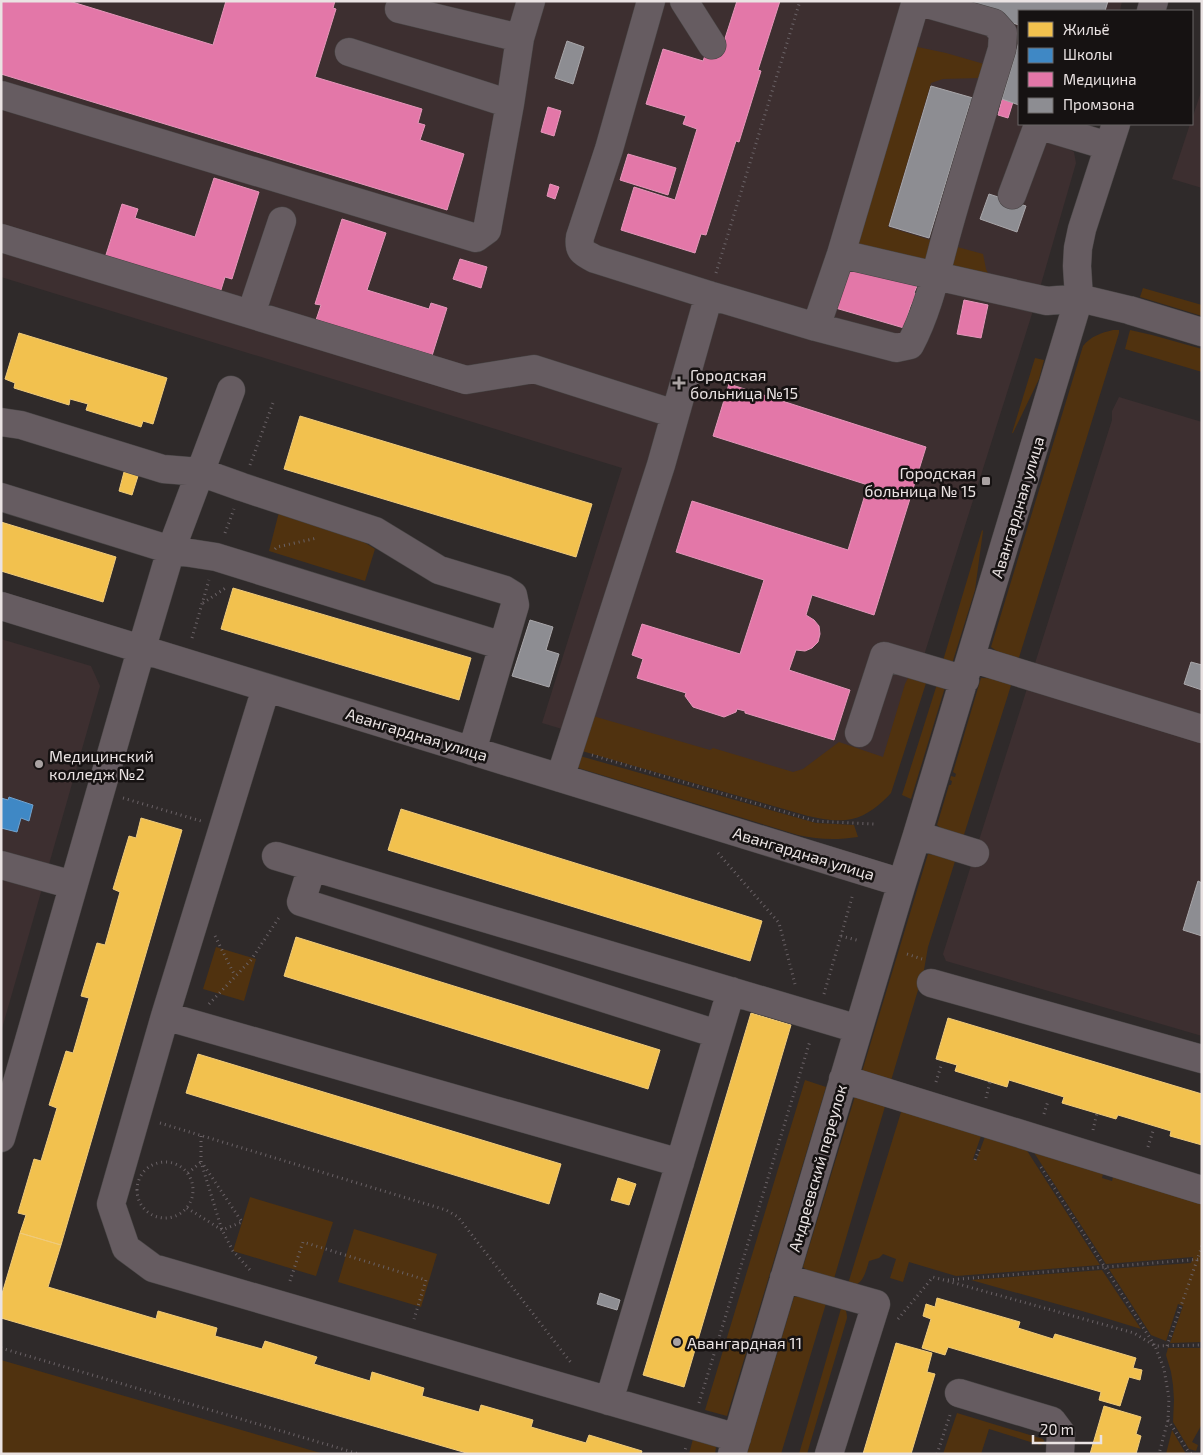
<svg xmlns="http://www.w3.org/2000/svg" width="1203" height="1455" viewBox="0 0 1203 1455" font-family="'Exo 2',sans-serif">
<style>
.built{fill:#3d2f30}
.green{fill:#50320f}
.homes{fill:#f2c14e;stroke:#f0cb7b}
.schools{fill:#3f88c5;stroke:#72a3ce}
.health{fill:#e377a8;stroke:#e597ba}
.industry{fill:#8d8d92;stroke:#a9a7aa}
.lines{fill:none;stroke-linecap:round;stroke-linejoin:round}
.minor-casing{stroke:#484545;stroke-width:29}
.path{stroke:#6a6266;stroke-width:3;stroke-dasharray:1 4;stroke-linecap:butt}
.minor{stroke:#665c61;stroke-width:28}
.poi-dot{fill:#a9a2a2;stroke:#161212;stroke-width:2}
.labels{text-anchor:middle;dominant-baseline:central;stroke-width:5;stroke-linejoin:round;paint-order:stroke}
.poi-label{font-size:16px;fill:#eae3e3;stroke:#161212;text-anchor:start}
.street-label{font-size:16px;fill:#eae3e3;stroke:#161212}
</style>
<rect width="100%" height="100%" fill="#2f2a2a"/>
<!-- built -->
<path class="built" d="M1,1H1122L1120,11H1019V124H1073L1065,147L1074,152L1076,163L1037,298L883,785L842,813L542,723L622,468L1,277Z
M1202,89V188L1172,179L1190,124H1192V119Z
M1119,397L1202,422V1036L946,961L943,954L1112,420V411Z
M1,639L91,666L100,686L1,1032Z"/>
<!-- green -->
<path class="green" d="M913,46L946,53L984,64L979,78L943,79L931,83L888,227L930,240L931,244L926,264L863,251L854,237Z
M950,245L983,254L986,269L991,280L961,272L953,265Z
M1143,288L1202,305V316L1140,297Z
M1113,330H1119V333L1017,664H1015L991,647L1083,346C1091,336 1101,333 1113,330Z
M1130,330L1152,335L1202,349V372L1125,349Z
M1035,358L1044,360L1039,379L1013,433H1012Z
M279,512L351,534L375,549L365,581L269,551Z
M982,530L983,531L975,590L951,667L942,664Z
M909,676L927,680L891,793C881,804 867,816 852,819C839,822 821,819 808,816L575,749L586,714L710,750L713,748L793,772L803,769L839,742L883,757L905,684Z
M981,678L1013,679L962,841L955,839L937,825L949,785H951L952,781L950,780L951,776L955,777L956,774L953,772Z
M938,681L946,684L911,799L902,795Z
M573,754L816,823L854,825L858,837C838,840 819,840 798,835L572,766Z
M928,854L956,858L928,947L924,970L890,1084L861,1075Z
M216,947L256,959L244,1001L203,989Z
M805,1080L826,1087L727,1416L705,1410Z
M856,1093L886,1103L833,1282L813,1276L803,1267Z
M902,1109L982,1133L973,1159L976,1161L986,1134L1024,1146L1100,1265L956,1276L909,1262L903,1282L890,1278L896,1259L883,1254L879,1258L869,1261C865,1274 863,1286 847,1287Z
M1031,1148L1104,1170L1102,1178L1112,1181L1114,1173L1202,1199V1342L1170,1343L1183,1306L1178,1304L1166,1341L1151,1335L1109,1269L1191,1263L1193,1257L1106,1264Z
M250,1197L333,1222L316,1276L233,1251Z
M354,1229L437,1254L421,1307L338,1282Z
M1102,1270L1141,1329L1089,1313L971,1280Z
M803,1295L827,1300L781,1454H747L794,1297Z
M842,1305C846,1309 847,1313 847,1318L807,1454H799Z
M1168,1348H1202V1424L1192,1442L1198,1445L1196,1451L1189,1449L1173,1422L1174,1400L1173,1385L1171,1372L1166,1355Z
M1,1360L324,1454H1Z
M957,1413L1043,1439L1045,1443L1040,1445L989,1429L981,1454H943Z
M1172,1430L1186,1454H1166Z
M693,1439L714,1445L716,1447L715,1454H689Z"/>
<!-- homes -->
<path class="homes" d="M19,333L167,378L153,424L143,421L141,427L86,410L88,404L70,399L69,405L14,388L15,383L5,379Z
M300,416L592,504L576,557L284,469Z
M124,472L138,476L132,495L119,491Z
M1,522L116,557L103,602L1,571Z
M233,588L471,658L459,700L221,629Z
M401,809L762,921L750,961L388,850Z
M141,818L182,830L61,1245L20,1233L26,1215L18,1213L34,1159L41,1161L57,1108L49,1105L66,1051L73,1053L89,998L81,996L97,943L105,945L120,892L113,889L129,836L136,838Z
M296,937L660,1050L648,1089L284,976Z
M751,1013L791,1025L684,1387L643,1375Z
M948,1018L1202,1094V1145L1170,1136L1171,1131L1118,1115L1116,1119L1062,1103L1064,1097L1009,1080L1007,1087L955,1071L957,1065L936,1059Z
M198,1054L561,1164L549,1204L186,1093Z
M618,1178L636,1184L629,1205L611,1200Z
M20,1233L61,1245L48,1287L156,1319L158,1311L217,1328L215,1336L262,1349L265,1341L317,1357L314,1364L370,1381L372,1372L424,1388L422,1396L479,1412L481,1405L533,1420L531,1427L586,1443L589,1435L642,1451L641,1454H470L1,1318V1297Z
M937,1298L1020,1322L1018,1328L1053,1339L1055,1334L1136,1358L1133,1368L1142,1370L1140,1380L1129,1377L1120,1406L1099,1400L1101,1392L948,1347L945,1355L922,1348L931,1319L923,1316L926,1304L935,1307Z
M896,1343L932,1353L927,1372L935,1374L911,1454H863Z
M1104,1406L1141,1417L1136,1434L1141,1436L1136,1454H1090Z"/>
<!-- schools -->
<path class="schools" d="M9,797L33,805L29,821L21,818L17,832L1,828V798L8,800Z"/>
<!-- health -->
<path class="health" d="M1,1H69L213,45L226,1H335L333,8L336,9L315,77L422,109L418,123L425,125L420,140L464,154L447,210L1,74Z
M737,1H780L758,70L761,71L739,142L736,141L706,235L701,234L695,253L621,230L634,187L675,200L697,129L683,124L686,116L646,104L663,49L703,61L706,53L719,57Z
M1002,99L1013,102L1008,118L998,115Z
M548,107L561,111L554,136L541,132Z
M628,154L676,168L668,195L620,180Z
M214,178L259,192L232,279L225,277L220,293L105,258L122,204L138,209L135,218L195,237Z
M550,184L559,187L555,199L547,196Z
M342,219L386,233L367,290L429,309L431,303L447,308L431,359L315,323L321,305L315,304Z
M460,259L487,267L481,288L453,279Z
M845,264L917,286L914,293L918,294L915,305L911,304L904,328L832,307Z
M964,300L988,305L981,338L957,334Z
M729,384L926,447L874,615L812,595L806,615L814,620L819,626L820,634L818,642L812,648L805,651L796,650L789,670L850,690L834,740L745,713V711L737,709L736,712L724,717L693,707L685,696L686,693L637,678L643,659L632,655L642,624L740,654L764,580L676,552L692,501L848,550L868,485L713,436Z"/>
<!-- industry -->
<path class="industry" d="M943,1H1108L1105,11H1019V25Z
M567,41L584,47L573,84L555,78Z
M1019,42V105L1002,99Z
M931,86L973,98L971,104L970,103L929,238L889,226Z
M989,194L1026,206L1017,232L980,219Z
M530,620L553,627L546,650L559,654L549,687L512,676Z
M1191,662L1202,665V690L1184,684Z
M1198,881L1202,883V936L1183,930Z
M600,1293L620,1300L617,1310L597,1304Z"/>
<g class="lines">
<defs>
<path id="minor" d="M651,1L609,149L580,237C578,251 583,253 595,259L709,295L816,327L896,348L910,345C928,311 936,273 946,236C963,174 983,112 1002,49L1003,33L994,23L917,1
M684,1L712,45
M399,9L520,38
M1151,11L1154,1
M349,52L510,104
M1,95L476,238L487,230L510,104L520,38L531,1
M1012,195L1038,125L1108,146
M1,238L466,380L534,369L675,414
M841,254L936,276L1047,301L1079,298L1129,310L1202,332
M251,314L282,221
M816,327L841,254L916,1
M1,422L21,425L163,469L200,472L242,487L375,531L439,570L505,590L513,595L515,605L472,751
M1,497L171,550L216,557L503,646
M1,606L902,883
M971,658L1202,729
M266,688L165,1016L111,1204L126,1248L153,1268L737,1438
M859,733L884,656L965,680
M560,778L661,465L709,295
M917,835L975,853
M276,856L858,1029
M1,865L73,885
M312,867L301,902L717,1034
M931,983L1202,1059
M165,1016L680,1163
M843,1079L1202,1190
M1,1138L135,671L171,550L231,390
M784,1278L876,1304L829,1454
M959,1393L1052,1421L1061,1433L1060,1454
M609,1401L731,991
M732,1454L902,883L917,835L1079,298L1077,266L1078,248L1082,229L1116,124"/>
</defs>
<!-- minor casing -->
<use href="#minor" class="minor-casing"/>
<!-- path -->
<path class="path" d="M716,273L800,1
M250,465L273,403
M225,533L234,509
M275,549L277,547L317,538
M203,603L227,587
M192,638L209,580
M592,755L815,821L874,824
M123,798L201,821
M718,853L779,923L795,984
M215,936L235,976
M841,936L860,941
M907,954L922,959
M824,994L853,894
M209,1004L251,960L280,916
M936,1082L941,1066
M986,1098L990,1082
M1044,1114L1048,1101
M160,1123L446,1210L458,1217L572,1364
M1093,1130L1097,1113
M201,1136V1162L222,1230L233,1251L250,1270
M1148,1147L1153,1131
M975,1160L980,1147
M137 1190a28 28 0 1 1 56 0a28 28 0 1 1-56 0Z
M1041,1167L1155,1346L1202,1345
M188,1173L201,1162
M187,1208L222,1230L242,1222L203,1164
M948,1280L1202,1259
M290,1281L303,1242L426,1280L414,1319
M898,1319L933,1277L1134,1333L1155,1346L1164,1369L1169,1398L1168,1420L1159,1454
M1167,1346L1202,1246
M1,1348L359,1454
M699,1403L810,1041
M1168,1420L1188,1451L1192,1454
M684,1454L686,1447
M937,1454L950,1415"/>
<!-- minor -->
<use href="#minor" class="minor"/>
</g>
<!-- markers -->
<g class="poi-dot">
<path d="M676.5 375.5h5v5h5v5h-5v5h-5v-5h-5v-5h5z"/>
<rect x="981" y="476" width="10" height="10" rx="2.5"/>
<circle cx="39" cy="764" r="5"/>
<circle cx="677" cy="1342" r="5"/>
</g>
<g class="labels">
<!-- poi labels -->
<g class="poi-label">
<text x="690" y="374">Городская<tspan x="690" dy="18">больница №15</tspan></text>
<text x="976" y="472" text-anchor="end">Городская<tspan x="976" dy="18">больница № 15</tspan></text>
<text x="49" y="755">Медицинский<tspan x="49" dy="18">колледж №2</tspan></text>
<text x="687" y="1342">Авангардная 11</text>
</g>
<!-- street labels -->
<g class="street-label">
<text transform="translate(1017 507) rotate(-73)">Авангардная улица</text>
<text transform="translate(417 734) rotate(17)">Авангардная улица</text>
<text transform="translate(804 853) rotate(17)">Авангардная улица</text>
<text transform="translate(817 1168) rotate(-74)">Андреевский переулок</text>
</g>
</g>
<!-- border -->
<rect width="1203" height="1455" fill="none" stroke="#eae3e3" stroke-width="5"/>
<!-- legend -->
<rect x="1018" y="10" width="175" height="115" fill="#161212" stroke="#6b6666"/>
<rect x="1028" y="22" width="25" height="15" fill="#f2c14e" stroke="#6b6666"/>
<text x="1063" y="35" font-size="15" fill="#eae3e3">Жильё</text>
<rect x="1028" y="48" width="25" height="15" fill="#3f88c5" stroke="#6b6666"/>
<text x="1063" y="60" font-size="15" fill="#eae3e3">Школы</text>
<rect x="1028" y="72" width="25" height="15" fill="#e377a8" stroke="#6b6666"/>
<text x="1063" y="85" font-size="15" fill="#eae3e3">Медицина</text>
<rect x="1028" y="98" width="25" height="15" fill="#8d8d92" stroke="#6b6666"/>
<text x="1063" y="110" font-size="15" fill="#eae3e3">Промзона</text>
<!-- scale -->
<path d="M1033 1435v8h68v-8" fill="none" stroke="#eae3e3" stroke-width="2.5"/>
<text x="1040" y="1435" font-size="15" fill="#eae3e3" stroke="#161212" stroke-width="4" paint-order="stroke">20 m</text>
</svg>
